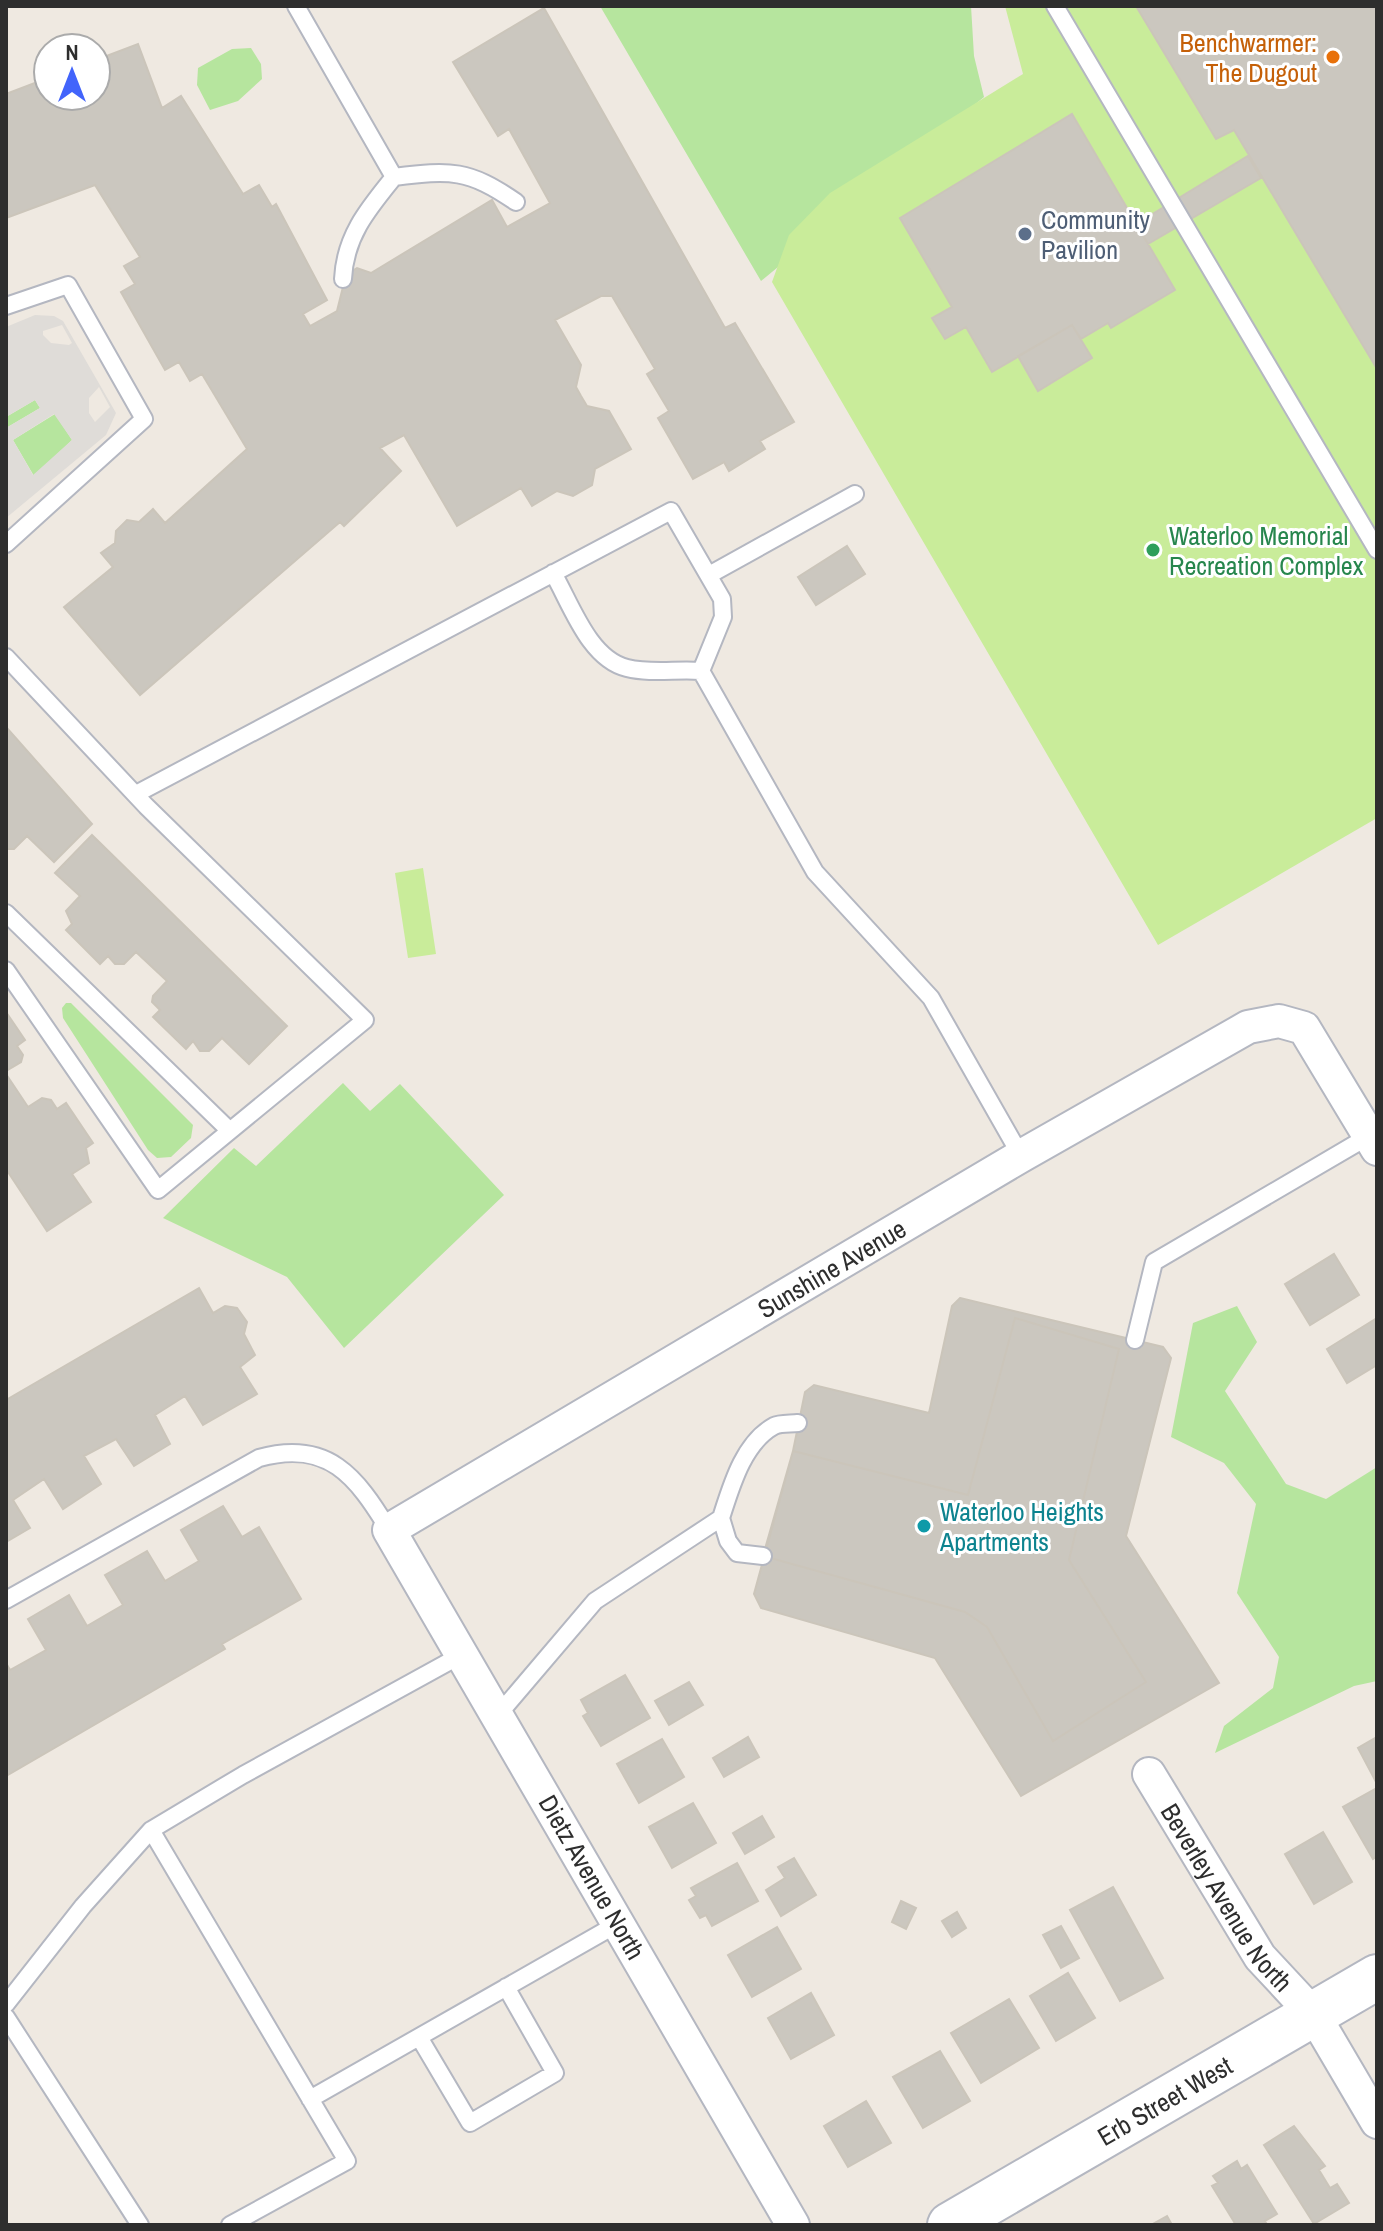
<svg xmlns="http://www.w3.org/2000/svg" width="1383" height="2231" viewBox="0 0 1383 2231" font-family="'Archivo Narrow',sans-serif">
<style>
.green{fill:#b6e59e}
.pitch{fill:#c9ec9a}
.plaza{fill:#dfdcd8;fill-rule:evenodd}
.building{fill:#cbc7bf;stroke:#cbc5ba;stroke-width:2}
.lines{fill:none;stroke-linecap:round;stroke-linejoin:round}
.lane-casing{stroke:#b4b7c1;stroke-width:20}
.street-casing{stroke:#b4b7c1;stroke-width:36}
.secondary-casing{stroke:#b4b7c1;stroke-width:48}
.lane{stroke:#fff;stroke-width:16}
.street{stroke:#fff;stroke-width:32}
.secondary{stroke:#fff;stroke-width:44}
.food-dot{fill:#e8710a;stroke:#fff;stroke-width:3}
.service-dot{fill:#5c6f8a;stroke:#fff;stroke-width:3}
.leisure-dot{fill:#2e9e5b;stroke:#fff;stroke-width:3}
.culture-dot{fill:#0f9aa8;stroke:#fff;stroke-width:3}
.labels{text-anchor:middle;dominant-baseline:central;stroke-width:6;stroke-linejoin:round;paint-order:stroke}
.food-label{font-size:26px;fill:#c56008;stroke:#fff;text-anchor:end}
.service-label{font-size:26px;fill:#4e5e75;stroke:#fff;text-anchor:start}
.leisure-label{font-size:26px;fill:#27864d;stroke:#fff;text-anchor:start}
.street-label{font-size:26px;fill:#2e2e2e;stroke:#fff}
.culture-label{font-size:26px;fill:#0d838f;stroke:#fff;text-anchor:start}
</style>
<rect width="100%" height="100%" fill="#efe9e1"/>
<!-- green -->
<path class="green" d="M600,6H971L974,56L984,97L761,281Z
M251,48L261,64L262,79L238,101L210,110L197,85L198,68L232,49Z
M35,400L40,408L6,428V417Z
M55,414L72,440L34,476L13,440Z
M66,1003H71L193,1125L191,1138L171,1157L157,1158L148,1150L63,1018L62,1008Z
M343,1083L370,1111L400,1084L504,1195L344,1348L287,1277L163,1218L234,1148L256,1166Z
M1237,1306L1257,1342L1225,1391L1286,1484L1326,1499L1377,1467V1681L1354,1686L1215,1753L1224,1726L1273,1688L1279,1657L1237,1593L1256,1504L1224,1463L1171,1437L1193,1323Z"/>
<!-- pitch -->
<path class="pitch" d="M1005,6H1377V818L1158,945L772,282L789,235L830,193L1023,74Z
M423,868L436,954L408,958L395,873Z"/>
<!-- plaza -->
<path class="plaza" d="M35,315L54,316L63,321L116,413L106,435L6,518V428L40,408L35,400L6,417V327ZM62,325L72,343L69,345L51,343L43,335V331ZM99,387L110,407L95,422L89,413V398ZM54,414L72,440L33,475L13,440Z"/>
<!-- building -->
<path class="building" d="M1136,6H1377V369L1234,130L1216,139Z
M544,8L725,328L735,323L794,422L760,441L765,449L729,471L724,462L693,479L658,418L669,411L647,374L655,369L612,296H601L555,320L581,365L576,387L581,396L587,406L609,411L631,449L595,469L592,485L573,496L557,491L532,506L521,488L457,526L404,435L380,448L401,471L344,526L340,522L140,695L64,607L113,567L101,553L115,543L116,531L127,520L139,522L153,509L165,523L247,449L202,374L190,381L179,362L165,370L121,292L135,284L124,266L140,257L95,185L6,218V94L48,78V96H96V60L138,44L162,108L181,96L243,194L259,185L272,207L276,204L327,300L303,314L310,326L337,311L346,275L357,268L371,273L492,200L507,227L550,203L509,129L498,136L453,62Z
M1072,114L1175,290L1111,328L1108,323L1081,339L1072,325L992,372L966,327L945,339L932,318L952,307L900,218Z
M1248,156L1261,178L1148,244L1136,224Z
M1072,325L1092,358L1038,391L1018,356Z
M847,546L865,574L816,605L798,577Z
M6,727L92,824L54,862L27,836L14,849H6Z
M92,835L287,1026L249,1064L222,1038L209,1051H200L193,1041L186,1049L153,1017L160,1010L152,1002L153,996L167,981L136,952L124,964H115L108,956L100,964L66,930L72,924L66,911L80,896L55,873Z
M6,1012L25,1040L17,1046L23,1055L21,1062L6,1071Z
M6,1074L28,1107L42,1098L51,1100L57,1109L66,1103L93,1143L86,1148L89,1163L72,1174L91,1202L47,1231L6,1169Z
M1334,1254L1359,1295L1310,1325L1285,1284Z
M199,1288L213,1313L225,1306L237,1308L247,1322L244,1334L255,1355L240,1367L257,1394L203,1425L185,1396L155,1415L170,1444L134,1466L116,1439L84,1456L101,1484L63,1509L44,1479L13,1500L30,1528L6,1542V1400Z
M960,1298L1163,1347L1171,1358L1126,1536L1219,1683L1021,1796L935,1658L761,1608L754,1594L793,1451L805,1392L814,1385L929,1413L952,1306Z
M1015,1318L1119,1349L1069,1560L1146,1682L1053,1741L987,1627L965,1612L763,1556L793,1451L968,1495Z
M1377,1318V1365L1347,1383L1327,1349Z
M223,1506L242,1537L259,1527L301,1599L222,1644L225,1649L6,1776V1663L10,1670L46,1650L28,1619L69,1595L87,1626L123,1605L105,1575L147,1551L165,1581L199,1561L181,1530Z
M625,1675L650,1718L601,1746L583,1716L588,1713L581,1700Z
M689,1682L703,1705L669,1725L655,1701Z
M748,1737L759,1757L724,1777L713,1758Z
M1375,1738L1377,1741L1375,1780L1358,1748Z
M662,1739L684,1777L639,1803L617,1764Z
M1377,1788V1856L1373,1859L1343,1807Z
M693,1803L716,1843L672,1868L649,1827Z
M762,1816L774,1837L745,1854L733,1833Z
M1323,1832L1352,1882L1314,1904L1285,1854Z
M794,1858L816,1895L781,1916L766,1890L785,1878L778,1867Z
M737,1863L758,1901L712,1926L706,1915L700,1918L689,1900L696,1896L691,1888Z
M1113,1887L1163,1978L1120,2001L1070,1910Z
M901,1901L916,1908L906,1929L892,1922Z
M957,1912L966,1928L952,1937L942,1921Z
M1061,1926L1079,1958L1061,1968L1043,1935Z
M777,1927L801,1969L752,1997L728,1955Z
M1068,1973L1095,2018L1056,2041L1030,1996Z
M811,1993L834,2035L791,2059L768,2018Z
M1009,1999L1039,2048L981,2083L951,2033Z
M940,2051L970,2101L923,2128L893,2077Z
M866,2101L891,2143L848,2167L824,2126Z
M1294,2126L1325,2166L1319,2170L1330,2188L1337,2184L1349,2203L1314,2224L1264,2145Z
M1237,2161L1241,2169L1247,2165L1277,2214L1265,2221L1267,2225H1236L1212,2186L1218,2183L1213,2176Z
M1167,2216L1172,2225H1151Z"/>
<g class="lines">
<defs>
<path id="lane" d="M296,6L394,177
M1055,6L1377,550
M343,279C345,236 368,209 394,177C451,170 468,169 516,202
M6,306L68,285L144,419L6,544
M709,575L855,494
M6,657L146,806L365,1020L158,1190L6,970
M701,671L815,872L931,998L1021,1156
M136,794L671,511L722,599L723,617L701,671C677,669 651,674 627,668C589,659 571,604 553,573
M6,913L230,1131
M1135,1340L1154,1262L1369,1136
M721,1518C731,1487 743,1443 774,1426C780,1423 791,1424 798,1423
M6,1600L259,1458C328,1439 356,1476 389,1530
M498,1715L595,1601L721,1518L728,1541L737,1553L763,1556
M151,1830L347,2161L230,2225
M6,2004L83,1906L151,1830L243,1775L463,1654
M6,2017L140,2225
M419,2037L470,2123L555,2073L506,1987
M310,2099L619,1923"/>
<g id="street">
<path id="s1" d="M1149,1774L1260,1957L1314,2015L1377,2122"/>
<path id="s2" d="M793,2225L389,1530L1021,1156L1248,1027L1279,1021L1304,1028L1377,1149"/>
</g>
<g id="secondary">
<path id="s3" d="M950,2225L1377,1977"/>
</g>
</defs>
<!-- lane casing -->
<use href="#lane" class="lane-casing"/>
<!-- street casing -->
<use href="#street" class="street-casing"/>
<!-- secondary casing -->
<use href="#secondary" class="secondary-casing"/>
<!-- lane -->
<use href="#lane" class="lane"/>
<!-- street -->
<use href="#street" class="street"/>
<!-- secondary -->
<use href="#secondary" class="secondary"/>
</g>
<!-- markers -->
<circle class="food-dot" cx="1333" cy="57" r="8"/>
<circle class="service-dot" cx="1025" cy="234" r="8"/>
<circle class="leisure-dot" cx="1153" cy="550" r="8"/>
<circle class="culture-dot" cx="924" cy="1526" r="8"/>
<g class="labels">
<!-- food labels -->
<g class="food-label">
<text x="1317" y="42">Benchwarmer:<tspan x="1317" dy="30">The Dugout</tspan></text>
</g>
<!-- service labels -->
<g class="service-label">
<text x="1041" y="219">Community<tspan x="1041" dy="30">Pavilion</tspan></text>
</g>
<!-- leisure labels -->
<g class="leisure-label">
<text x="1169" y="535">Waterloo Memorial<tspan x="1169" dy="30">Recreation Complex</tspan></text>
</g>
<!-- street labels -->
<g class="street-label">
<text stroke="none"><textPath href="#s2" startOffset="1318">Sunshine Avenue</textPath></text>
<text transform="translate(592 1877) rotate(60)">Dietz Avenue North</text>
<text stroke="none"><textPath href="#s1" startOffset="146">Beverley Avenue North</textPath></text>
<text stroke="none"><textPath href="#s3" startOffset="248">Erb Street West</textPath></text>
</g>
<!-- culture labels -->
<g class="culture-label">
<text x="940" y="1511">Waterloo Heights<tspan x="940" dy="30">Apartments</tspan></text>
</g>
</g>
<!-- border -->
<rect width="1383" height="2231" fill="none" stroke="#2e2e2e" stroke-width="16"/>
<!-- north arrow -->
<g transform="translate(72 72)"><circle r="38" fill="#ffffff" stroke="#ababab" stroke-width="2"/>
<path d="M0-6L14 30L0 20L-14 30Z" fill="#4264fb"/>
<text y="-12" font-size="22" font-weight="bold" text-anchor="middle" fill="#2e2e2e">N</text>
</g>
</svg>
